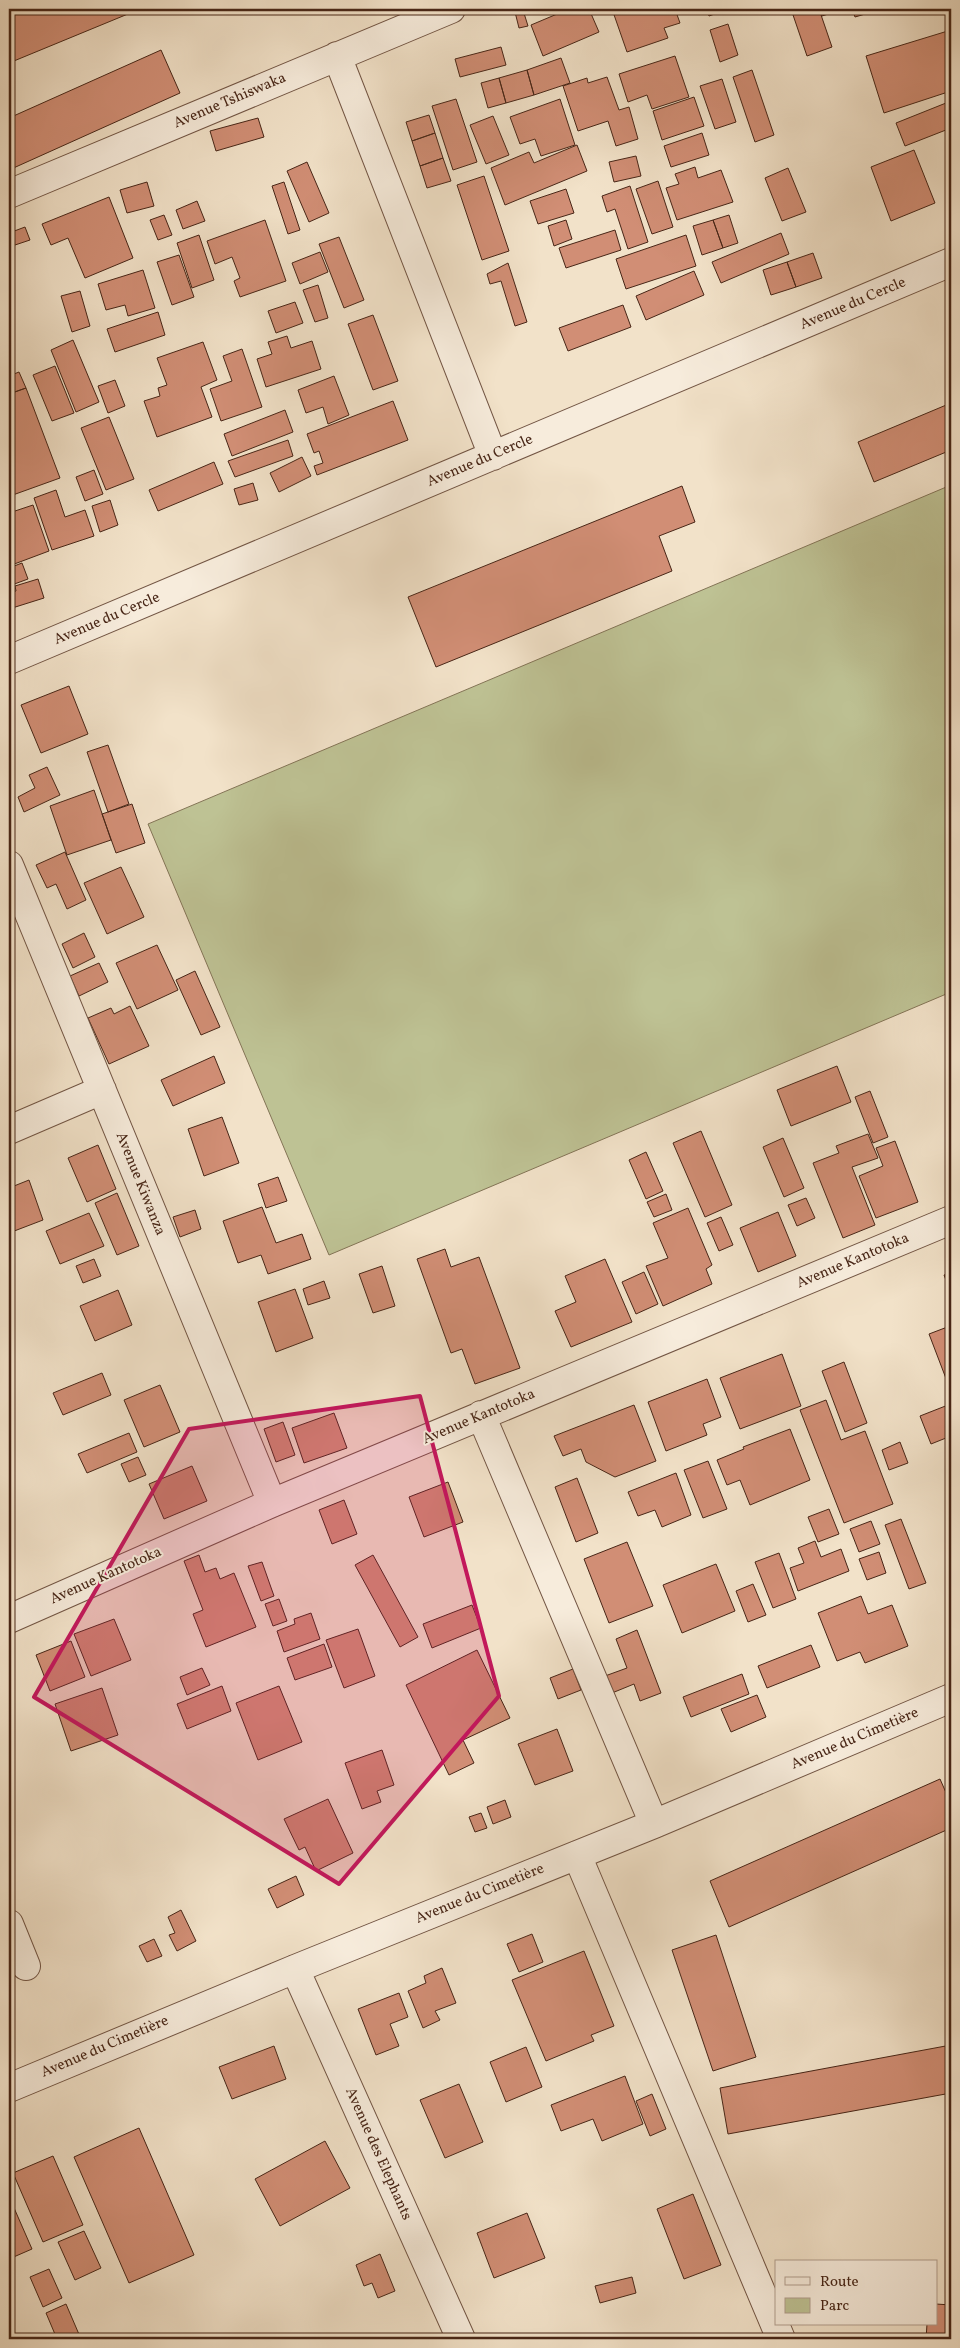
<svg xmlns="http://www.w3.org/2000/svg" width="960" height="2348" viewBox="0 0 960 2348" font-family="Vollkorn,serif">
<style>
.green{fill:#bec294;stroke:#837456}
.building{fill:#d18e75;stroke:#482617}
.lines{fill:none;stroke-linecap:round;stroke-linejoin:round}
.minor-casing{stroke:#725544;stroke-width:30}
.minor{stroke:#f7ecdc;stroke-width:28}
.marked{fill:#c2185b;fill-opacity:0.2;stroke:#c2185b;stroke-width:4;stroke-linejoin:round}
.labels{text-anchor:middle;dominant-baseline:central;stroke-width:4;stroke-linejoin:round;paint-order:stroke}
.street-label{font-size:15px;fill:#482617;stroke:#f7ecdc}
</style>
<rect width="100%" height="100%" fill="#f2e2c9"/>
<filter id="stains"><feTurbulence type="fractalNoise" baseFrequency=".004" numOctaves="4"/><feColorMatrix values="0 0 0 0 .2 0 0 0 0 .09 0 0 0 0 .02 0 0 0 .5 -.17"/></filter>
<radialGradient id="worn" r=".72"><stop offset=".6" stop-color="#630" stop-opacity="0"/><stop offset="1" stop-color="#630" stop-opacity=".3"/></radialGradient>
<!-- green -->
<path class="green" d="M951,485V992L329,1255L148,824Z"/>
<!-- building -->
<path class="building" d="M9,9H140L9,63Z
M569,9H589L599,32L543,56L531,25Z
M612,9H675L680,23L664,28L668,38L627,52Z
M706,9H722L723,11L709,16Z
M791,9H819L832,47L807,56Z
M819,9H844L822,16Z
M852,9H882L855,17Z
M523,10L528,26L519,28L515,12Z
M728,24L738,55L720,62L710,30Z
M951,30V91L884,113L866,56Z
M501,47L506,65L460,77L455,59Z
M161,50L180,93L9,170V118Z
M675,56L689,97L652,109L647,95L628,102L619,74Z
M561,58L570,83L534,95L527,70Z
M527,70L534,95L506,103L499,78Z
M752,70L774,135L755,142L733,77Z
M607,77L619,110L629,107L638,139L616,146L608,121L578,131L563,86L587,78L588,83Z
M499,78L506,103L488,108L481,83Z
M722,79L736,122L715,129L700,86Z
M694,97L704,126L662,140L653,111Z
M456,99L477,162L453,170L432,106Z
M560,99L575,145L541,156L535,139L520,144L510,117Z
M951,101V128L905,146L896,123Z
M429,115L435,133L412,141L406,122Z
M493,116L509,155L486,164L470,125Z
M258,118L264,137L216,151L210,131Z
M435,133L443,158L420,166L412,141Z
M702,133L709,155L671,167L664,146Z
M577,145L587,171L505,205L491,168L529,152L534,163Z
M914,150L935,203L891,221L871,167Z
M636,156L641,176L614,182L609,162Z
M443,158L451,181L427,188L420,166Z
M307,162L329,213L309,222L287,171Z
M695,167L698,178L721,170L733,202L677,220L666,188L679,184L675,174Z
M788,168L806,212L782,221L765,178Z
M484,176L509,251L482,260L457,185Z
M658,181L673,227L652,234L636,189Z
M147,182L154,206L127,213L120,190Z
M284,182L300,230L288,234L272,186Z
M630,186L648,242L628,249L615,209L607,212L602,196Z
M566,189L574,213L538,224L530,201Z
M109,197L133,258L85,278L68,238L51,245L42,224Z
M197,201L205,221L183,229L176,210Z
M164,215L172,235L158,240L150,220Z
M729,215L738,243L723,248L713,220Z
M265,220L286,281L240,297L234,281L240,278L232,257L215,264L207,241Z
M566,220L572,239L554,246L548,226Z
M713,220L723,248L702,255L693,226Z
M25,227L30,240L9,247V233Z
M615,230L621,250L566,268L559,248Z
M781,233L789,254L721,283L712,262Z
M199,235L214,280L192,288L177,243Z
M686,235L696,266L626,289L616,259Z
M339,237L364,300L344,308L319,244Z
M320,252L328,272L300,284L292,263Z
M813,253L822,278L796,287L787,262Z
M179,255L194,297L172,305L157,262Z
M787,262L796,287L771,295L763,270Z
M508,263L527,322L515,326L501,281L490,284L487,274Z
M143,270L155,308L128,316L125,305L106,310L98,284Z
M694,271L704,295L646,320L636,296Z
M318,285L328,318L315,322L303,290Z
M80,291L90,326L72,332L61,296Z
M295,302L303,323L276,333L268,311Z
M623,305L631,327L568,351L559,328Z
M158,312L165,335L115,352L107,329Z
M373,315L398,381L373,390L348,324Z
M287,336L291,348L312,341L321,369L266,387L257,359L272,354L268,342Z
M73,340L99,402L76,412L51,350Z
M203,342L217,380L201,387L212,417L157,437L144,401L160,396L158,388L167,385L157,358Z
M242,349L262,407L221,421L210,389L232,381L223,356Z
M55,366L74,413L52,421L33,375Z
M19,372L26,388L9,394V376Z
M334,376L349,415L328,424L323,407L306,413L298,390Z
M115,380L125,406L108,413L98,386Z
M26,388L60,478L10,496L9,394Z
M393,401L408,440L317,475L314,466L323,463L319,451L314,453L307,434Z
M951,403V450L874,482L858,442Z
M285,410L293,432L232,456L224,434Z
M109,417L134,479L106,490L81,428Z
M288,440L293,456L235,477L228,461Z
M302,457L311,476L279,492L270,473Z
M214,462L223,484L158,511L149,490Z
M94,470L103,494L85,501L76,477Z
M253,483L258,500L239,505L234,489Z
M682,486L695,522L659,536L672,571L436,667L408,597Z
M56,490L65,517L85,510L94,536L52,550L34,498Z
M9,496L13,512L9,513Z
M110,500L118,525L100,532L92,506Z
M33,505L49,551L9,566V513Z
M22,563L28,579L9,586V568Z
M38,579L44,598L9,609V593L16,591L15,586Z
M69,686L88,734L41,753L21,705Z
M108,745L129,804L108,812L87,752Z
M47,767L60,795L24,812L18,797L35,788L29,775Z
M94,790L111,840L67,855L50,806Z
M132,804L145,843L116,853L102,814Z
M65,852L86,900L67,909L56,884L47,888L36,865Z
M121,867L144,917L107,934L84,883Z
M84,933L95,957L73,968L62,944Z
M157,945L178,990L137,1009L116,963Z
M99,963L108,982L79,996L70,976Z
M195,971L220,1027L201,1035L176,980Z
M130,1006L149,1046L109,1064L88,1018L111,1008L114,1014Z
M214,1056L225,1083L173,1106L161,1080Z
M837,1066L851,1102L791,1126L777,1090Z
M870,1091L888,1137L873,1143L855,1097Z
M222,1117L239,1163L204,1176L188,1129Z
M701,1131L732,1205L705,1217L673,1143Z
M868,1134L878,1158L852,1167L875,1225L843,1238L813,1163L839,1153L836,1146Z
M783,1138L804,1188L784,1197L763,1147Z
M895,1141L918,1202L876,1218L859,1176L883,1166L876,1148Z
M98,1145L116,1189L87,1202L68,1158Z
M646,1152L663,1191L646,1199L629,1160Z
M278,1177L287,1201L266,1208L258,1184Z
M29,1180L43,1220L9,1233V1188Z
M117,1193L139,1246L117,1255L95,1203Z
M666,1194L672,1210L654,1217L647,1202Z
M806,1198L815,1218L797,1226L788,1205Z
M262,1207L276,1243L302,1234L311,1259L268,1274L261,1255L238,1263L223,1221Z
M688,1208L712,1265L706,1269L712,1284L663,1306L646,1266L668,1258L653,1223Z
M195,1210L201,1229L180,1237L173,1217Z
M778,1212L796,1256L758,1272L740,1228Z
M89,1213L104,1246L60,1264L46,1231Z
M721,1217L733,1245L719,1251L707,1223Z
M445,1249L451,1267L479,1257L520,1368L475,1384L462,1349L451,1353L417,1259Z
M94,1259L101,1276L83,1283L76,1266Z
M605,1259L632,1322L571,1347L555,1311L576,1302L565,1276Z
M382,1266L395,1306L373,1313L359,1274Z
M644,1272L658,1304L636,1314L622,1282Z
M951,1273V1293L944,1275Z
M324,1281L330,1298L308,1305L303,1289Z
M295,1289L313,1338L276,1352L258,1302Z
M118,1290L132,1325L95,1341L80,1306Z
M950,1326L951,1388L950,1389L929,1334Z
M782,1354L801,1406L740,1429L720,1378Z
M844,1362L867,1423L845,1432L822,1371Z
M102,1373L111,1395L63,1415L53,1393Z
M707,1379L721,1417L703,1424L707,1435L666,1451L648,1402Z
M160,1385L180,1432L144,1447L124,1400Z
M826,1400L841,1440L865,1431L893,1504L844,1523L800,1410Z
M634,1405L656,1461L615,1477L586,1462L581,1449L563,1456L554,1436Z
M948,1405L951,1413V1425H949L951,1436L931,1444L920,1416Z
M334,1413L347,1448L304,1463L292,1428Z
M283,1422L295,1455L276,1462L264,1429Z
M790,1429L810,1480L750,1505L740,1480L727,1485L717,1460L744,1449L743,1447Z
M129,1433L137,1452L87,1473L78,1454Z
M900,1442L908,1463L889,1470L882,1450Z
M138,1457L146,1475L129,1482L121,1464Z
M708,1461L727,1509L703,1518L684,1470Z
M192,1466L207,1501L164,1519L149,1484Z
M676,1473L691,1515L662,1527L655,1510L638,1516L628,1492Z
M577,1478L598,1533L576,1542L555,1487Z
M448,1482L463,1522L424,1537L409,1497Z
M344,1500L357,1534L332,1544L319,1510Z
M829,1509L839,1534L818,1542L808,1517Z
M901,1519L926,1583L909,1589L885,1525Z
M871,1521L880,1544L859,1552L850,1529Z
M815,1541L821,1557L841,1549L849,1571L798,1591L790,1568L804,1563L798,1548Z
M627,1542L653,1606L609,1623L584,1559Z
M879,1552L886,1573L867,1580L859,1559Z
M779,1553L796,1599L773,1608L755,1562Z
M199,1555L205,1572L216,1568L220,1579L234,1573L256,1627L206,1647L193,1614L203,1610L184,1561Z
M373,1555L418,1637L400,1647L355,1565Z
M262,1562L274,1596L261,1601L248,1566Z
M716,1564L735,1611L682,1633L663,1585Z
M753,1584L766,1615L748,1622L736,1591Z
M861,1596L868,1614L892,1605L908,1646L865,1663L860,1652L837,1661L818,1613Z
M279,1599L287,1621L273,1626L265,1604Z
M472,1605L481,1628L432,1648L423,1624Z
M311,1613L320,1639L284,1652L277,1631L295,1624L294,1619Z
M114,1619L131,1660L91,1676L74,1634Z
M358,1629L375,1676L344,1688L326,1640Z
M637,1630L661,1693L640,1701L634,1684L612,1693L605,1676L627,1668L616,1639Z
M71,1641L85,1677L50,1691L36,1655Z
M324,1644L332,1667L295,1680L287,1658Z
M811,1645L820,1667L767,1688L758,1666Z
M477,1650L510,1718L463,1740L474,1763L449,1775L406,1685Z
M202,1668L210,1685L187,1695L180,1677Z
M573,1669L581,1690L558,1699L550,1678Z
M742,1674L749,1694L691,1717L683,1697Z
M222,1686L231,1711L187,1729L177,1704Z
M279,1686L302,1742L258,1760L236,1703Z
M102,1688L118,1735L71,1751L55,1704Z
M757,1695L766,1717L731,1732L721,1709Z
M557,1729L573,1771L535,1785L518,1744Z
M382,1750L394,1785L377,1791L381,1802L362,1809L345,1763Z
M940,1779L951,1804V1828L729,1927L710,1881Z
M328,1799L353,1853L316,1871L305,1847L299,1850L284,1819Z
M505,1800L511,1817L493,1824L487,1807Z
M481,1813L487,1828L475,1832L469,1817Z
M296,1876L304,1895L277,1908L268,1889Z
M181,1910L196,1941L177,1951L169,1935L175,1933L168,1917Z
M532,1934L543,1962L519,1972L507,1944Z
M716,1935L756,2057L713,2071L672,1950Z
M154,1939L162,1956L147,1962L139,1946Z
M584,1951L614,2026L591,2035L594,2041L546,2061L512,1980Z
M442,1968L456,2003L435,2011L440,2020L423,2028L408,1991L426,1983L424,1976Z
M399,1993L408,2017L390,2024L399,2046L376,2055L358,2009Z
M951,2045V2093L728,2134L720,2088Z
M274,2046L286,2079L232,2099L219,2067Z
M526,2047L542,2087L506,2102L490,2062Z
M625,2076L643,2124L602,2141L593,2119L561,2131L551,2105Z
M459,2084L483,2142L445,2158L420,2100Z
M652,2094L666,2129L650,2136L636,2101Z
M139,2128L194,2255L129,2283L74,2157Z
M325,2141L350,2188L280,2226L255,2179Z
M53,2156L83,2225L43,2242L13,2173Z
M693,2194L721,2265L684,2279L657,2209Z
M11,2201L32,2249L9,2259V2202Z
M527,2213L545,2258L494,2278L477,2233Z
M84,2231L101,2268L75,2280L58,2242Z
M380,2254L395,2291L378,2298L372,2283L364,2286L356,2265Z
M49,2269L62,2298L43,2307L30,2277Z
M632,2277L636,2293L600,2303L595,2286Z
M66,2304L81,2339H57L46,2313Z
M936,2304L951,2305V2339H926L927,2324H936Z"/>
<g class="lines">
<defs>
<path id="minor" d="M337,56L493,456
M9,194L451,9
M9,660L951,262
M9,865L272,1503
M9,1130L102,1090
M481,1415L654,1824
M9,1619L272,1503L951,1220
M577,1855L781,2339
M9,1924L26,1966
M295,1969L461,2339
M9,2088L295,1969L654,1824L951,1698"/>
</defs>
<!-- minor casing -->
<use href="#minor" class="minor-casing"/>
<!-- minor -->
<use href="#minor" class="minor"/>
</g>
<!-- marked area -->
<path class="marked" d="M420,1396L499,1696L339,1884L34,1697L189,1429Z"/>
<g class="labels">
<!-- street labels -->
<g class="street-label">
<text transform="translate(230 101) rotate(-23)">Avenue Tshiswaka</text>
<text transform="translate(853 304) rotate(-23)">Avenue du Cercle</text>
<text transform="translate(480 461) rotate(-23)">Avenue du Cercle</text>
<text transform="translate(107 619) rotate(-23)">Avenue du Cercle</text>
<text transform="translate(140 1184) rotate(68)">Avenue Kiwanza</text>
<text transform="translate(853 1261) rotate(-23)">Avenue Kantotoka</text>
<text transform="translate(479 1417) rotate(-23)">Avenue Kantotoka</text>
<text transform="translate(106 1576) rotate(-24)">Avenue Kantotoka</text>
<text transform="translate(855 1739) rotate(-23)">Avenue du Cimetière</text>
<text transform="translate(480 1894) rotate(-22)">Avenue du Cimetière</text>
<text transform="translate(105 2047) rotate(-23)">Avenue du Cimetière</text>
<text transform="translate(378 2154) rotate(66)">Avenue des Elephants</text>
</g>
</g>
<!-- margin -->
<rect width="960" height="2348" fill="none" stroke="#f2e2c9" stroke-width="30"/>
<rect x="10" y="10" width="940" height="2328" fill="none" stroke="#482617" stroke-width="2.5"/>
<rect x="15" y="15" width="930" height="2318" fill="none" stroke="#482617"/>
<!-- legend -->
<rect x="775" y="2260" width="162" height="65" fill="#f7ecdc" stroke="#b19d8d"/>
<rect x="785" y="2277" width="25" height="8" fill="#f7ecdc" stroke="#b19d8d"/>
<text x="820" y="2286" font-size="15" fill="#482617">Route</text>
<rect x="785" y="2298" width="25" height="15" fill="#bec294" stroke="#b19d8d"/>
<text x="820" y="2310" font-size="15" fill="#482617">Parc</text>
<rect width="100%" height="100%" filter="url(#stains)"/>
<rect width="100%" height="100%" fill="url(#worn)"/>
</svg>
